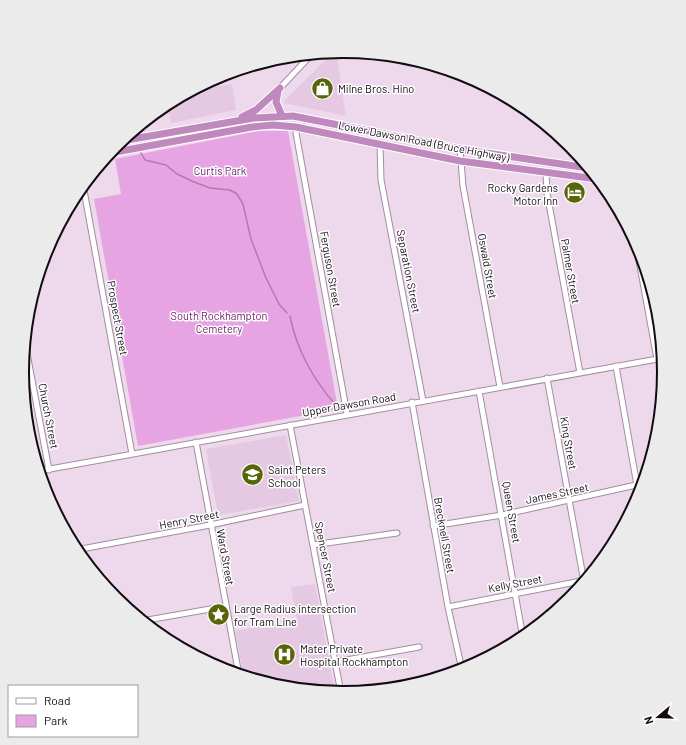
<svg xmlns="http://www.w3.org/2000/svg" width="686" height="745" viewBox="0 0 686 745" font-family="Barlow,sans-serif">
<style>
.built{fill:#e5c9e3}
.green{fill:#e6a4e3}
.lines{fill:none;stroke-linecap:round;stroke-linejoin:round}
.stream{stroke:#b776b4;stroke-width:1.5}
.minor-casing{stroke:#a28ea1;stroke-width:7}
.highway-casing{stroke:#fff;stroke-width:9}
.minor{stroke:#fff;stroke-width:5}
.highway{stroke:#c089be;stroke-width:7}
.labels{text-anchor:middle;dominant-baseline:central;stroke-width:3;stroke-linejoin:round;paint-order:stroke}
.poi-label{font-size:11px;fill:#120b12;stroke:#fff;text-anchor:start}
.street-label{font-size:11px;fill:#120b12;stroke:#fff}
.park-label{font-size:11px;fill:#691b69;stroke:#fff}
.rim{fill:none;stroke:#120b12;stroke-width:2}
</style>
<rect width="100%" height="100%" fill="#eed8ec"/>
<!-- built -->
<path class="built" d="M336,52L346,116L285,103L284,101L333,53Z
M232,84L236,110L171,123L167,104L192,91Z
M286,435L299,501L218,515L206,449Z
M315,584L335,693L280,687L244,676L235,631L297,620L291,587Z"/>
<!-- green -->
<path class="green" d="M259,131H288L338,409L138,446L94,199L121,194L115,159Z"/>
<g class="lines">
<!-- stream -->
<path class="stream" d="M341,56L348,52
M141,153L145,160L166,165L177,174L194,182L210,188L230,190L237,194L243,204L251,239L266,278L279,304L287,313
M290,316C296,348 313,379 334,403"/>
<defs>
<path id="minor" d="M280,88L311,55
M296,127V133L347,414
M380,145L381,180L423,401
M460,149L463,186L500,387
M546,172L547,193L580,373
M83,185L132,454
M636,244L657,359
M25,343L49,470
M616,366L639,497
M547,378L584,582
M479,391L523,638
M412,402L448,607L462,670
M290,425L341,693
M196,442L239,675
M39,471L663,358
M433,526L502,515L636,485
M313,545L397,533
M76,550L210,525L305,505
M448,607L586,580
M142,621L216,608L225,609
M335,662L419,647"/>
<path id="highway" d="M278,91L276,102L282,116
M242,117L256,110L280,88
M121,141L254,118L293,116L460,149L588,168
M110,153L252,127L273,125L296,127L460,161L597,179"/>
</defs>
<!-- minor casing -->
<use href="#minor" class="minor-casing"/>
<!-- highway casing -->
<use href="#highway" class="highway-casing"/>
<!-- minor -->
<use href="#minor" class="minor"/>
<!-- highway -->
<use href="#highway" class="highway"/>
</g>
<!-- icons -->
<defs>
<symbol id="shop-disc" viewBox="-11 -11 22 22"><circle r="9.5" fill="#596509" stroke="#fff"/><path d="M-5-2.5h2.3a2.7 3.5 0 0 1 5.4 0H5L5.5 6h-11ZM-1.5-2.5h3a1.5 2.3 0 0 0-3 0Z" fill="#fff"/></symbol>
<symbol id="hotel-disc" viewBox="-11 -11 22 22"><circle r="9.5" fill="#596509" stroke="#fff"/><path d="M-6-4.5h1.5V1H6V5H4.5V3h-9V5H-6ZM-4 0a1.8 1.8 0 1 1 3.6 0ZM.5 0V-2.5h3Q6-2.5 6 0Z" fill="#fff"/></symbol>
<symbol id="school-disc" viewBox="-11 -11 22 22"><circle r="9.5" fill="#596509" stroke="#fff"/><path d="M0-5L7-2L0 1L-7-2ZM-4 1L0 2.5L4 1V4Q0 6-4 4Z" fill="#fff"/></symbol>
<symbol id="sight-disc" viewBox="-11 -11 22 22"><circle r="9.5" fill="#596509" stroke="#fff"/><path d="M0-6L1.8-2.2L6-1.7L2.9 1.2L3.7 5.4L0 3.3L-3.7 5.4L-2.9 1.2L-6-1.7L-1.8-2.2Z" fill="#fff"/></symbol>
<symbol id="hospital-disc" viewBox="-11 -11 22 22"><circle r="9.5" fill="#596509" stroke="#fff"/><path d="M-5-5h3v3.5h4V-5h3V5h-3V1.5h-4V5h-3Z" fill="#fff"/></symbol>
</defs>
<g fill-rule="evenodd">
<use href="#shop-disc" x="310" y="76" width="25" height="25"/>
<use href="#hotel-disc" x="562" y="180" width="25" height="25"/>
<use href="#school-disc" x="240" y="462" width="25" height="25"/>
<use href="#sight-disc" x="206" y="602" width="25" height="25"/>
<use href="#hospital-disc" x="272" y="642" width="25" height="25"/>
</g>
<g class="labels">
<!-- poi labels -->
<g class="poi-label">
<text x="338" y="88">Milne Bros. Hino</text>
<text x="558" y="187" text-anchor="end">Rocky Gardens<tspan x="558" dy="13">Motor Inn</tspan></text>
<text x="268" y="469">Saint Peters<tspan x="268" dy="13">School</tspan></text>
<text x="234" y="608">Large Radius intersection<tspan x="234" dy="13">for Tram Line</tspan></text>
<text x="300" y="648">Mater Private<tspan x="300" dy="13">Hospital Rockhampton</tspan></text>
</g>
<!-- street labels -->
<g class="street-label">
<text transform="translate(424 141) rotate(11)">Lower Dawson Road (Bruce Highway)</text>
<text transform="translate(488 266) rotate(80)">Oswald Street</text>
<text transform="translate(331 269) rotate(80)">Ferguson Street</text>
<text transform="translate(409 271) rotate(79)">Separation Street</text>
<text transform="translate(571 271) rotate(80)">Palmer Street</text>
<text transform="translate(118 318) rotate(80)">Prospect Street</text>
<text transform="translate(349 404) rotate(-10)">Upper Dawson Road</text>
<text transform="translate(49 416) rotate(79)">Church Street</text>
<text transform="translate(569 443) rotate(80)">King Street</text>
<text transform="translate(557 493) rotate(-12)">James Street</text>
<text transform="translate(512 512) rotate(80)">Queen Street</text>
<text transform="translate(189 519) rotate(-11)">Henry Street</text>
<text transform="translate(445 535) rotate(80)">Brecknell Street</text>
<text transform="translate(226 557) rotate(80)">Ward Street</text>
<text transform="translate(326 557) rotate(79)">Spencer Street</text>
<text transform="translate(515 583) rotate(-11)">Kelly Street</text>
</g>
<!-- park labels -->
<g class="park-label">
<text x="220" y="170">Curtis Park</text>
<text x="219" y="315">South Rockhampton<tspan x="219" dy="13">Cemetery</tspan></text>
</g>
</g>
<!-- crop -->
<path d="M0 0H686V745H0ZM29 372a314 314 0 1 1 628 0a314 314 0 1 1-628 0Z" fill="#ecebec" fill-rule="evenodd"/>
<path class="rim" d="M29 372a314 314 0 1 1 628 0a314 314 0 1 1-628 0Z"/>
<!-- legend -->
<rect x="8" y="685" width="130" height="52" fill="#ffffff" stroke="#a09da0"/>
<rect x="16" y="698" width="20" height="6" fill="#ffffff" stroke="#a09da0"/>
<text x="44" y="705" font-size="12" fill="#120b12">Road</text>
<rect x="16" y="715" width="20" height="12" fill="#e6a4e3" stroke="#a09da0"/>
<text x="44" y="725" font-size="12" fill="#120b12">Park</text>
<!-- north arrow -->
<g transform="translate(658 717) rotate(251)" stroke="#ffffff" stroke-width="3" paint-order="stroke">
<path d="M0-3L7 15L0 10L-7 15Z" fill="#120b12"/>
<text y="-6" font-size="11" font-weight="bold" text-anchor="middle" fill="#120b12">N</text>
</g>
</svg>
